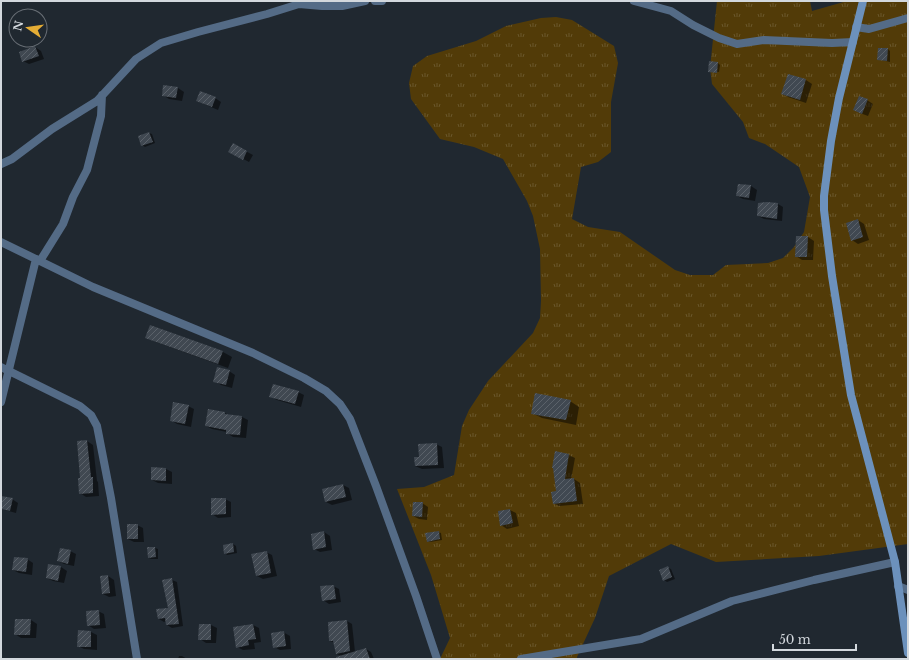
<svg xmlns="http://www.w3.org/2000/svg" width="909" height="660" viewBox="0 0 909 660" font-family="'Libre Baskerville',serif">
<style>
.grass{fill:url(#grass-tufts)}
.shadow{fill:#0007}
.building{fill:url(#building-hatch)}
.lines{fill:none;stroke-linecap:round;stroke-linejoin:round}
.street{stroke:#546b86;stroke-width:8}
.secondary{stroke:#6c91bc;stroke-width:8}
</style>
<defs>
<pattern id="grass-tufts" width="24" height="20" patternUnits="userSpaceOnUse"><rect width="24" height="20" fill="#523b08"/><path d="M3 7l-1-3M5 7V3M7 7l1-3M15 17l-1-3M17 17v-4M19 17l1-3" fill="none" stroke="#6a572c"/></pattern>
<pattern id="building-hatch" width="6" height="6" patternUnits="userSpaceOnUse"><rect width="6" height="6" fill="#404851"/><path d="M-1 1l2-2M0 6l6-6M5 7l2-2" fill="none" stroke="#5b626a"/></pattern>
</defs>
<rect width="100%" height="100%" fill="#202830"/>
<!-- grass -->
<path class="grass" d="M717,1H810L812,11L847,1H908V544L819,556L716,562L671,544L609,576L595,618L577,657V659H440L450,638L431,575L397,489L424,487L454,475L462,426L469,410L488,381L533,333L540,318L541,301L540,249L533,216L527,201L503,159L474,147L440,139L411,99L409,83L413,66L427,56L476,41L506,26L541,18L556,17L572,20L614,46L618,63L611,102V152L598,162L581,167L572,219L588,227L620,232L675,270L690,275H713L726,265L768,263L783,258L794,247L804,232L810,197L799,167L765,144L749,138L743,122L712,84L710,68Z"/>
<!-- shadow -->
<path class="shadow" d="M35,47L41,51L44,59L29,64L23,61Z
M888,49L890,51V62L878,59Z
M718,63L720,65L719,72L710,71Z
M806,80L812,84L806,103L788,97L782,94Z
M164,86L178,88L184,92L182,101L169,99L163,95Z
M215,98L221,102L218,110L197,101Z
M867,100L873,104L868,116L860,113Z
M149,133L152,134L155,143L145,147L142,145Z
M234,145L253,155L249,162L230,152Z
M751,186L757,190L755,201L743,199L737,196Z
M778,204L783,207L782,221L764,219L758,216Z
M858,220L864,224L869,240L858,244L852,240Z
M808,237L814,241L813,260H802L796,256Z
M151,326L223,352L232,357L228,368L156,342L147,337Z
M229,371L235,375L232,388L221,385L215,381Z
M298,392L304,395L301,407L277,400L271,397Z
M570,401L579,407L576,425L542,418L532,413Z
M188,406L194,409L191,427L177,424L171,420Z
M225,413L230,416L242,417L248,420L246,438L233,437L227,433V432L212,429L206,426Z
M87,441L93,445L97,481L98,482L99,496L86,497L80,493Z
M436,444L442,447L444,468L422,469L415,466Z
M555,452L569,455L575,458L571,480L574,479L580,483L583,504L559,506L553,503L557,492Z
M152,468L166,469L172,472V484L158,483L152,480Z
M343,485L349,488L352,500L332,505L326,502L323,490Z
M1,497L12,499L18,503L16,513L1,509Z
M225,499L231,502V517L218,518L212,514Z
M422,503L428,507L427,520L419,519L413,516Z
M510,510L516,513L519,526L507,529L501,525L499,512Z
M137,525L143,528L144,542H134L128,539Z
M324,532L330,536L332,550L320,552L314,549Z
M438,532L441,533L442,540L430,542L428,541Z
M233,544L236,546L237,553L227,555L225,553Z
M155,548L158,549V559H151L149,558Z
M70,551L76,554L74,566L64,564L58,561Z
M266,552L272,555L277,576L263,579L257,576Z
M27,559L33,563L32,575L19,573L13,570Z
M61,567L67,571L64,583L53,581L47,578Z
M668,568L671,569L675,579L667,582L664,580Z
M108,576L114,580L116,596L109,597L103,594L101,577Z
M172,580L177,582L183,626L172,628L167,625L166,621L164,622L159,619L169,609Z
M333,586L339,589L341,602L329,604L323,600Z
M98,611L104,614L106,628L94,629L88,625Z
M31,620L37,624L36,638H21L15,634Z
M347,621L352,624L355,652L366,649L371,652L374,659H354L343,657L337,654L335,643L330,641Z
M211,625L217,628L216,643H206L200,639Z
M253,625L259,628L261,642L254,643L255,649L243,650L237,647Z
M79,631L91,632L97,635V650L84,649L78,646Z
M283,632L290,636L291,649L280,650L274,647Z
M179,656H182L187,659H178Z"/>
<!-- building -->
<path class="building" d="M35,46L39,56L22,62L19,52Z
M878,48H888L887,61L877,60Z
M709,61L718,62L717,73L708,72Z
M788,74L806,79L800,100L781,94Z
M163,85L178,87L176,98L162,96Z
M200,91L216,97L212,107L196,101Z
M859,96L868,99L862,114L853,110Z
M149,132L153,142L141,146L138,136Z
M233,143L247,151L243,160L228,152Z
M738,184L751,185L749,198L736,196Z
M767,202L778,203L777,219L757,216L758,203Z
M858,219L863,237L851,241L846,223Z
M796,236H808L807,257H795Z
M150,325L223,351L218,364L145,338Z
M217,367L230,370L226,385L213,382Z
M273,384L299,391L295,404L269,397Z
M535,393L571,400L566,420L531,414Z
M173,402L189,405L185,424L170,421Z
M208,409L225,412V414L242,416L240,435L226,434V430L205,426Z
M87,440L91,477H93V493L79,494L78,478H80L77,441Z
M437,443L438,465L415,466L414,457H419L418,444Z
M555,451L569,454L565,479L574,478L577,501L553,504L551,492L556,491L553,468H552Z
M151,467L166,468V481L151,480Z
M343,484L346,497L325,502L322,489Z
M1,496L13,498L10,511L1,509Z
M211,498H226V514L211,515Z
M413,502H423L422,517L412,516Z
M510,509L513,523L500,526L498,511Z
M127,524H138V539H127Z
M324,531L326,547L313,550L311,534Z
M439,531L440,539L427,542L425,533Z
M233,543L234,552L224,554L223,545Z
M147,547H155L156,557L148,558Z
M60,548L71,550L68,564L57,561Z
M267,551L271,573L256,576L251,554Z
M14,557L28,558L26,572L12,570Z
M48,564L61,566L58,581L46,578Z
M668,566L672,577L663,581L659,570Z
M108,575L110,593L102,594L100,576Z
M172,578L179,624L166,625L165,618L158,619L156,609L168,608L162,580Z
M334,585L336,599L322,601L320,586Z
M99,610L100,625L87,626L86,611Z
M15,619H31L30,635H14Z
M347,620L350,651L336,654L333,641H329L328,622Z
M199,624H211V640H198Z
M253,624L256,639L248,640L249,645L236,648L233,627Z
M78,630L91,631V647H77Z
M284,631L286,646L273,648L271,633Z
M366,648L370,659H336V657Z"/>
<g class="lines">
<!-- street -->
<path class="street" d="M375,1H382
M634,1L671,11L693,25L719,38L737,44L764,40L832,43L853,42
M856,27L869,29L908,18
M1,164L12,159L52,129L97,101L136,59L161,43L198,32L267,14L299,4L322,6H342L365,1
M1,242L93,287L253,353L304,378L326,391L340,404L350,419L376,486L416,596L437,659
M40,261L63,224L73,197L87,170L101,116L102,95
M1,367L80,406L91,415L97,426L111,498L137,659
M1,402L36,259
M898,586L908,590
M521,659L641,639L732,601L814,580L895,562"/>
<!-- secondary -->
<path class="secondary" d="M863,1L839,98L831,141L824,196V210L832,276L851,395L895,562L908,653"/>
</g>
<!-- border -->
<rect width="909" height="660" fill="none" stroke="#d3d8dd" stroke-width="4"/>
<!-- north arrow -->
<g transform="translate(28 28) rotate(283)"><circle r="19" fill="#202830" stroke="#686e75"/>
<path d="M0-3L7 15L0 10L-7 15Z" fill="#e5ad35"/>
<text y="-6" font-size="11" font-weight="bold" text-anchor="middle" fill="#d3d8dd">N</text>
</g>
<!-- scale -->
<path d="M773 644v6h83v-6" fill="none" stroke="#d3d8dd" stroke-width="2"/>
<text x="779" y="644" font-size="12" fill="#d3d8dd" stroke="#202830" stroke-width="3" paint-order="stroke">50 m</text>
</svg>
